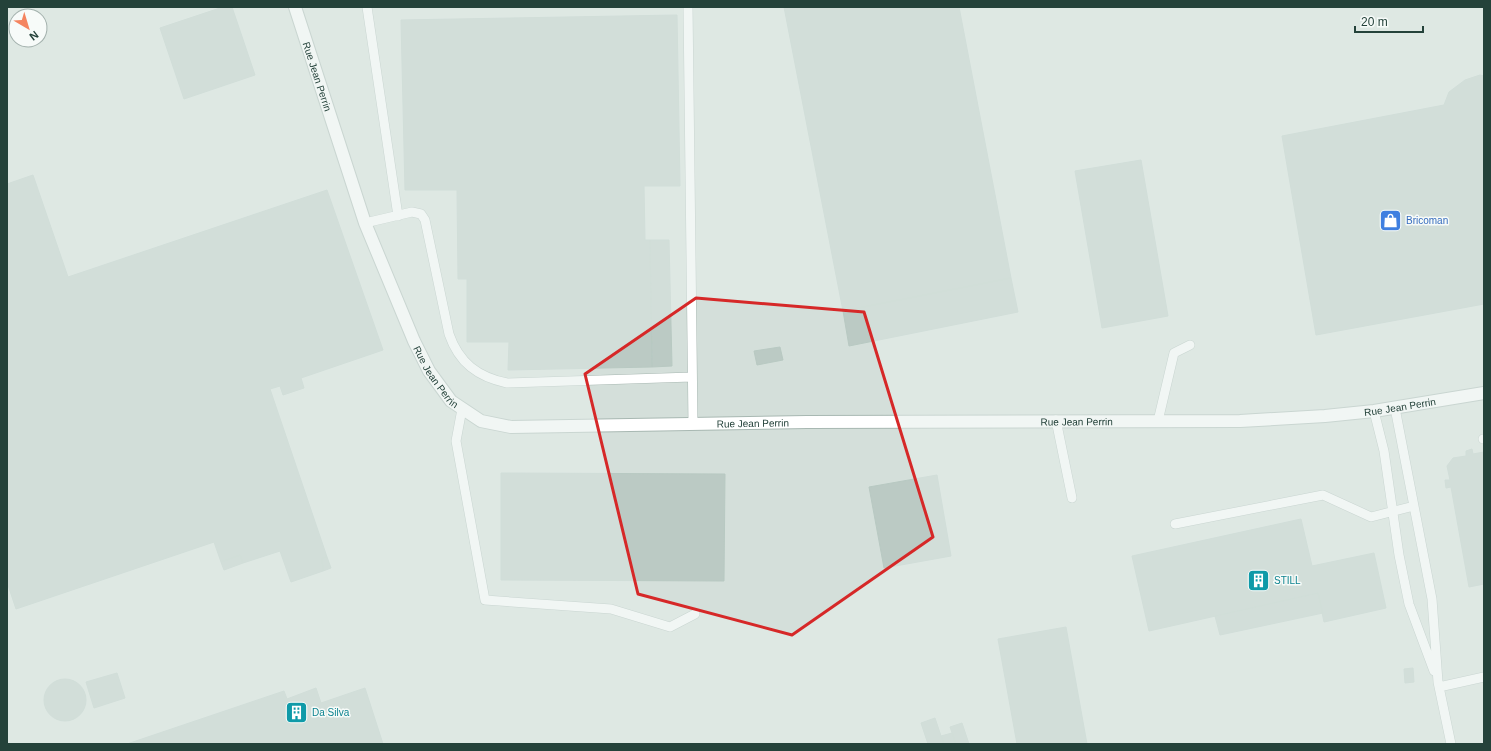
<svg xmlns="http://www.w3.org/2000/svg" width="1491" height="751" viewBox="0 0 1491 751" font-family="Arial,sans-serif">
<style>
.built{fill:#d4dfda;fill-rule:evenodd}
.building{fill:#bbcac4;stroke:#b8c9c2}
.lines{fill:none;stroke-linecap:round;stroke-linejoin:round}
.service-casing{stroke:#a8b8b2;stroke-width:10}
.minor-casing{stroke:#a8b8b2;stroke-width:14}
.service{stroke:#fff;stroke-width:9}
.minor{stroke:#fff;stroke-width:12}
.marked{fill:none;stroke:#d62828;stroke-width:3;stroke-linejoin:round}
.labels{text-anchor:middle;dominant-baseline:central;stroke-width:3;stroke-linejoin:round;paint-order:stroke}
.street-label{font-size:10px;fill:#24423a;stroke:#f7fbf9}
.shop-label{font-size:10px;fill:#366cbe;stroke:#f7fbf9;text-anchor:start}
.culture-label{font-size:10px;fill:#0d838f;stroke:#f7fbf9;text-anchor:start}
</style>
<rect width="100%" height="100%" fill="#e6efeb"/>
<!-- built -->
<path class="built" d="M7,7H1484V744H7ZM16,16H40V40H16Z"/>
<!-- building -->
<path class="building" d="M223,7H232L255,75L184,99L160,28Z
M784,7H959L1011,278L843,311Z
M677,15L680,186H644L645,240H650L652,367L508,370L509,342H467V279H458L457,190H405L401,20Z
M1480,75L1484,76V304L1316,335L1282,136L1444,105L1449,92L1465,80Z
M1141,160L1168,316L1102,328L1075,171Z
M33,175L68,277L327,190L383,350L301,378L304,388L283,395L280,386L270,389L327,557L322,558L323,571L291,582L280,551L243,563L240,555L221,562L214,542L16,609L7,582V184Z
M650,240H669L672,366L652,367Z
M1011,278L1018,312L849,346L843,311Z
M780,347L783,360L757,365L754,351Z
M1472,449L1473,454L1484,452V584L1469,587L1451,487L1446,488L1445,480H1450L1447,466L1453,458L1466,456V451Z
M501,473L725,474L724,581L501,580Z
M937,475L951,556L884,568L869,487Z
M1301,519L1312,566L1374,553L1386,608L1324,622L1318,593L1149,631L1132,556Z
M240,555L243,563L224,570L221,562Z
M327,557L331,568L323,571L322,558Z
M1318,593L1323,613L1220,635L1215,616Z
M1066,627L1087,744H1017L998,639Z
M1413,668L1414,682L1405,683L1404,669Z
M117,673L125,698L94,708L86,682Z
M44 700a21 21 0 1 1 42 0a21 21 0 1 1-42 0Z
M316,688L321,703L365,688L383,744H127L284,691L287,699Z
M935,718L941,736L944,744H928L921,723Z
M962,723L969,744H956L950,727Z
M952,733L956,744H944L941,736Z"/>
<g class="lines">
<defs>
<path id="service" d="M367,7L398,216
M688,7L693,424
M365,223L412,212L421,214L425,220L449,334C459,363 478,377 507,383L692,377
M1395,408L1432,599L1438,682L1451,744
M462,409L456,441L485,600L611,609L670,627L695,614
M1374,411L1384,451L1399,555L1409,604L1434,671
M1056,420L1072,498
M1158,421L1174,353L1190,345
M1483,439H1484
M1175,524L1323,495L1371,517L1414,506
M1439,687L1484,677"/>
<g id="minor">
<path id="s1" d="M295,7L365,223L414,341L429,371L451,401L481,421L511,427L807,422L1240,421L1325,416L1374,411L1484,393"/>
</g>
</defs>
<!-- service casing -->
<use href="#service" class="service-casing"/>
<!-- minor casing -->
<use href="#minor" class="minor-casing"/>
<!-- service -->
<use href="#service" class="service"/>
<!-- minor -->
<use href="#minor" class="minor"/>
</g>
<!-- marked area -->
<path d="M0 0H1491V751H0ZM696,298L864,312L933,537L792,635L638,594L585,374Z" fill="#e6efeb" fill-opacity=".55" fill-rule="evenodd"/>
<path class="marked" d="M696,298L864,312L933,537L792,635L638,594L585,374Z"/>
<!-- icons -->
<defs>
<symbol id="shop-square" viewBox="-11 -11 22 22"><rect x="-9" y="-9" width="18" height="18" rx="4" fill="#3f7fe0" stroke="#f7fbf9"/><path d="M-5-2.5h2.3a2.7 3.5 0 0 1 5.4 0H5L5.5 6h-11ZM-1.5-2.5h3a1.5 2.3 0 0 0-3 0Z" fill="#fff"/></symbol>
<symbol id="building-square" viewBox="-11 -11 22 22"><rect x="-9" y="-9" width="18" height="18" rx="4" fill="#0f9aa8" stroke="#f7fbf9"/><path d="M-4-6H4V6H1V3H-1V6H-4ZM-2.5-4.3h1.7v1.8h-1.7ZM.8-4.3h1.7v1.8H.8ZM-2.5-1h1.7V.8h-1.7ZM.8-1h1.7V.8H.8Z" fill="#fff"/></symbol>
</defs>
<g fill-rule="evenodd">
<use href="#shop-square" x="1378" y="208" width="25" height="25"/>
<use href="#building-square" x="1246" y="568" width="25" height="25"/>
<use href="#building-square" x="284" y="700" width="25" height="25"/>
</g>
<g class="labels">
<!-- street labels -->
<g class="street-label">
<text stroke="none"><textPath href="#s1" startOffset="73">Rue Jean Perrin</textPath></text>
<text stroke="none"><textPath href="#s1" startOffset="397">Rue Jean Perrin</textPath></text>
<text stroke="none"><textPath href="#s1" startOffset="1382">Rue Jean Perrin</textPath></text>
<text stroke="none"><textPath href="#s1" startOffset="1058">Rue Jean Perrin</textPath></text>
<text stroke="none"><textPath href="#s1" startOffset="734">Rue Jean Perrin</textPath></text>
</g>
<!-- shop labels -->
<g class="shop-label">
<text x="1406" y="220">Bricoman</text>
</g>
<!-- culture labels -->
<g class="culture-label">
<text x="1274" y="580">STILL</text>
<text x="312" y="712">Da Silva</text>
</g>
</g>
<!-- border -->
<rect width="1491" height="751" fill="none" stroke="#24423a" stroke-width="16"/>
<!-- north arrow -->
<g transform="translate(28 28) rotate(142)"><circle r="19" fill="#f7fbf9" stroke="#a3b1ad"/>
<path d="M0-3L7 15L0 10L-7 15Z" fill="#f4845f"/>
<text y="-6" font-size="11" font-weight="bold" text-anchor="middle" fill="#24423a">N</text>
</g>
<!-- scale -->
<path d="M1355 26v6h68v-6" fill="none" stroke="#24423a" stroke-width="2"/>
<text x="1361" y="26" font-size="12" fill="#24423a" stroke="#f7fbf9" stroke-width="3" paint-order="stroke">20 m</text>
</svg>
